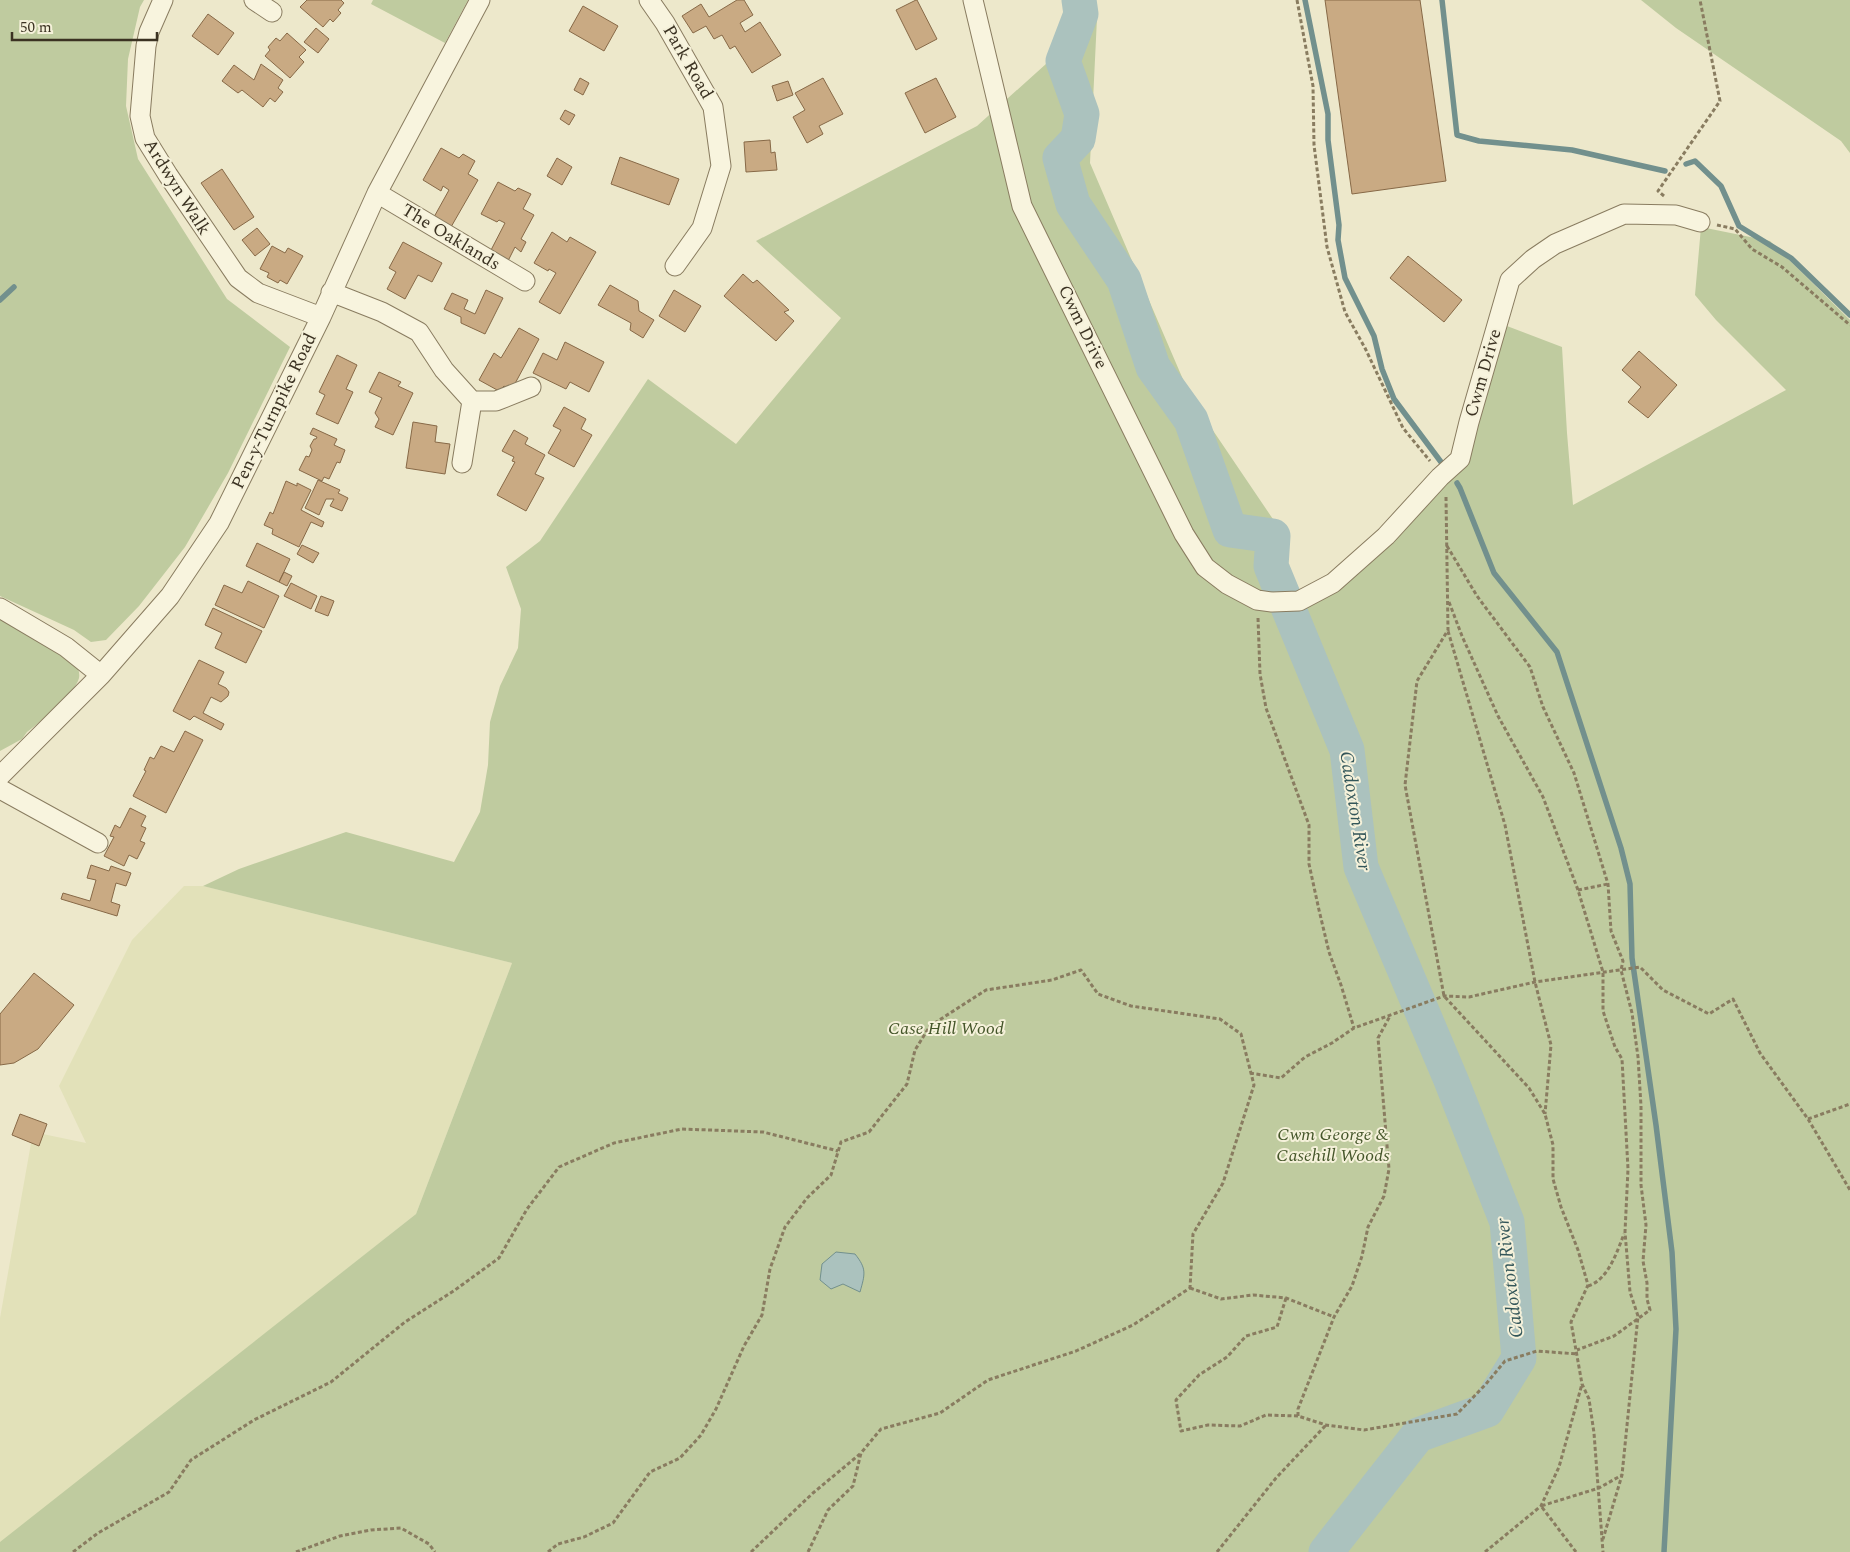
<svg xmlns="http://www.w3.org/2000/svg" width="1850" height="1552" viewBox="0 0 1850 1552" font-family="Spectral,serif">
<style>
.farmland{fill:#e2e1b9}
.green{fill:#bfcb9f}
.water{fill:#abc2be;stroke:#72908d}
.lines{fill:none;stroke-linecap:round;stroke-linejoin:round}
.stream{stroke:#72908d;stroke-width:5.5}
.river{stroke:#abc2be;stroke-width:35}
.building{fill:#c9aa83;stroke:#876947}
.minor-casing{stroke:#897c60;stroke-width:21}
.path{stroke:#897c60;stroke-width:3;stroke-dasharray:4 2.5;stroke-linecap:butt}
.minor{stroke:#f8f4de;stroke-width:19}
.labels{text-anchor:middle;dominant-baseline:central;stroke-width:4;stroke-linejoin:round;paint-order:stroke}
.street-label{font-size:18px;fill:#3b3222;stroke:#f5f1da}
.park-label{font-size:18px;font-style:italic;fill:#45562a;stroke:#f5f1da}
.water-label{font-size:19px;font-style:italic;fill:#335659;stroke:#f5f1da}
</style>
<rect width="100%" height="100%" fill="#ede8cb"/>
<!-- farmland -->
<path class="farmland" d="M184,886H203L512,963L416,1214L0,1544V1318L33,1132L86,1143L59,1086L132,940Z"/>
<!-- green -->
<path class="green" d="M0,0H144L140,7L128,59L126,106L138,159L227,299L290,347L228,473L185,547L139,606L106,640L91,642L74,630L0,596Z
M373,0H468L445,43L371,4Z
M1641,0H1850V153L1841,141L1676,28Z
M1097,18L1090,163L1191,398L1281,531L1285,596L1288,593L1330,581L1463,461L1499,323L1562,347L1567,433L1573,505L1786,390L1716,320L1695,295L1701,227L1770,241L1850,320V1552H0V1542L416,1214L512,963L203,886L239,869L346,832L454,862L480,812L488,765L490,722L500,686L518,648L521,609L506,567L540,541L648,379L736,444L841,318L756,241L977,126Z
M0,618L76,663C78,668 80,673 79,678C75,694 40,722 27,732L22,739L0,751Z"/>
<!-- water -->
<path class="water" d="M836,1252L855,1254C867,1269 865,1274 860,1292L843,1284L831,1289L820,1280L822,1264Z"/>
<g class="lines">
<!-- stream -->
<path class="stream" d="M1305,0L1328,114V140L1339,225L1338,240L1345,278L1374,336L1382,369L1394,399L1441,462
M1442,0L1457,135L1479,141L1572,150L1665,171
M1686,164L1695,161L1721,186L1739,226L1791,258L1850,315
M0,300L14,287
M1457,483L1460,488L1494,573L1557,652L1621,848L1630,884L1632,958L1656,1125L1672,1252L1676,1329L1664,1552"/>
<!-- river -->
<path class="river" d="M1079,0L1081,14L1063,61L1082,114L1078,139L1060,158L1073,204L1124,280L1153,367L1191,420L1230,530L1273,536L1271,566L1347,750L1361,867L1451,1080L1507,1222L1519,1358L1487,1410L1418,1435L1326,1552"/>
</g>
<!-- building -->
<path class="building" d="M307,0H341L344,3L338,10L341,13L333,22L330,19L323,27L300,7Z
M737,0H744L753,15L740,23L745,32L760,22L781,55L752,73L735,46L730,49L722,35L714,39L706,26L693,33L682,16L701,4L709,17Z
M916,0H917L937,39L916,50L896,10Z
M1325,0H1420L1446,181L1352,194Z
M583,6L618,26L604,51L569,31Z
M208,14L234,33L218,55L192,36Z
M316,28L329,39L318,53L304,42Z
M287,33L306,50L299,57L304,62L290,78L265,56L270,50L268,47L276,38L280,41Z
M261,64L283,80L278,88L283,92L275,102L270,98L263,107L242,90L238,93L222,81L234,65L254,80Z
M580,78L589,83L583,95L574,90Z
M823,78L843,114L819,126L823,134L807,143L793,117L805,110L795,93Z
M936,78L956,117L925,133L905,93Z
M788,81L793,95L777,101L772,86Z
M565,110L575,115L569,125L560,119Z
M770,140L771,153L775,152L777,170L746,172L744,142Z
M441,148L459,158L463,154L475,161L468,174L478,180L451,227L434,217L449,190L443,186L441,191L423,180Z
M620,157L679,179L669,205L611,184Z
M557,158L572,167L562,185L547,176Z
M222,169L254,217L234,230L201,183Z
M498,182L515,191L518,188L531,194L523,209L534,215L521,239L526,242L521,252L515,247L508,261L490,252L505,223L499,220L497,222L481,214Z
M257,228L270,244L255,256L242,240Z
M552,232L567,242L570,237L596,252L560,314L539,302L556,273L549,269L548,271L534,263Z
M403,242L442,263L432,282L418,275L405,299L387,289L396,272L389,268Z
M272,246L285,253L288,248L303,256L287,284L280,280L278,283L267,277L269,273L260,269Z
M1408,256L1462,300L1444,322L1390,278Z
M743,274L753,283L757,280L789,310L784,312L794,321L776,341L724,296Z
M610,285L638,301L639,311L654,320L643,338L630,330L631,323L598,305Z
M486,290L503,298L485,334L461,323V317L444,309L452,293L468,300L464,309L475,314Z
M674,290L701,306L685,332L659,316Z
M519,328L539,339L511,391L504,386L499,391L479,380L494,353L501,358Z
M565,342L604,362L589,392L570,382L566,389L533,373L543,353L557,360Z
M1639,351L1677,385L1648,418L1628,402L1641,387L1622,370Z
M337,355L357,365L346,389L353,392L338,424L316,414L325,395L319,392Z
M379,372L401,382L398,386L413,393L393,435L375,427L379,419L375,413L382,398L369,392Z
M564,407L586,419L581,429L592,435L574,467L548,453L561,430L553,426Z
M413,422L437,426L435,442L450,444L445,474L406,468Z
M313,428L337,439L334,445L345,450L340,463L337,462L329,479L324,477L322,481L299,470L306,456L309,457L312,450L310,446L314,439H316L317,437L310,434Z
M514,430L528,438L525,444L545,455L535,474L544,478L526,511L497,495L515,462L512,461L514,457L502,451Z
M318,480L340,490L338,493L348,498L342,511L330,506L334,499H326L319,515L305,508Z
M286,481L297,486V483L311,490L301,510L324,522L322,527L311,522L299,547L272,534L273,529L264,525L270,512L273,514Z
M257,543L290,559L279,582L246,566Z
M302,545L319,553L313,563L297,554Z
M284,572L292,576L287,586L279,582Z
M248,581L279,596L264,628L215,605L224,585L242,593Z
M291,583L317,596L311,609L284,596Z
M321,596L334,601L328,616L315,611Z
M213,608L262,631L246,663L215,648L222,633L205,625Z
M199,660L224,672L218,684L226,688L229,692L228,696L221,702L211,697L203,713L224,724L221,730L194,716L190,720L173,711Z
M185,731L203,740L166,813L133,796L146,771L144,770L150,757L154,759L161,746L174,752Z
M130,808L146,816L141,826L146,828L140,841L145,843L137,859L129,855L124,866L104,856L114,837L110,836L115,825L120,828Z
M91,865L109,871L111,866L131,873L126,886L116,883L111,902L120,905L117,916L61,899L63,893L90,901L96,880L87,878Z
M34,973L74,1005L38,1049L14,1063L0,1065V1014Z
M20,1114L47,1124L39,1146L12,1135Z"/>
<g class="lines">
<defs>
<path id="minor" d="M163,0L149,32L146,46L140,116L145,138L168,175L238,278L258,293L321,317
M254,0L272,12
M649,0L665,23L713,107L721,166L702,228L675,266
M973,0L1022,206L1184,534L1205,567L1227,584L1257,600L1272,602L1299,601L1333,583L1386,536L1440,477L1460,459L1469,422L1510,280L1533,259L1555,244L1624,214L1676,215L1700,222
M377,193L525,281
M331,292L382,312L419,332L444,370L472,401L462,463
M472,401H496L531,387
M0,608L66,647L101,675
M0,776L101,675L170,596L219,523L321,317L377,193L480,0
M0,789L98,843"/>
</defs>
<!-- minor casing -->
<use href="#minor" class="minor-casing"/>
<!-- path -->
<path class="path" d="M1297,0L1313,86L1314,145L1327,247L1345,312L1365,348L1403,428L1430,461
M1664,196L1658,191L1720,101L1700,0
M1717,225L1735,229L1752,249L1782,267L1850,325
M1446,497L1448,630L1417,681L1405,785L1444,996L1529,1088L1545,1114L1553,1145V1179L1561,1207L1578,1250L1588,1285L1571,1322L1582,1384L1589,1399L1594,1433L1603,1552
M1447,546L1477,596L1530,667L1543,707L1574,773L1608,884L1611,931L1623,961L1621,970L1632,1013L1638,1057L1641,1106V1185L1646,1225L1643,1261L1647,1283V1299L1650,1310L1614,1336L1577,1350
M1449,602L1462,636L1498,716L1543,797L1578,890L1603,972V1011L1615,1047L1622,1059L1628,1169L1625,1232L1630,1292L1638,1316L1622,1475L1603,1539
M1258,618L1260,674L1266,708L1309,825V864L1319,910L1329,952L1341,985L1354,1028
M1448,631L1505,825L1535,982L1551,1045L1545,1114
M1578,890L1608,884
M1250,1073L1281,1078L1305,1057L1332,1043L1354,1028L1444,996L1469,997L1535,982L1640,967L1663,990L1709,1014L1733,999L1760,1053L1808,1119L1850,1190
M1808,1119L1850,1104
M1588,1286C1608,1280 1617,1252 1624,1234
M1190,1288L1221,1299L1253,1295L1286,1298L1334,1317
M1286,1298L1277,1327L1246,1336L1227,1357L1199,1375L1176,1400L1181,1431L1208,1425L1240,1426L1266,1415L1298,1416L1326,1425L1364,1430L1457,1414L1486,1384L1505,1361L1537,1351L1577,1354
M1298,1416V1409L1334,1317L1352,1286L1362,1256L1368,1227L1384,1196L1389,1169L1378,1038L1390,1016
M73,1552L98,1533L169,1492L191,1460L254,1420L331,1382L405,1322L455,1290L499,1258L527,1209L559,1167L614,1143L682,1129L763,1132L838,1151
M296,1552L340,1536L371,1530L401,1528L429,1544L435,1552
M548,1552L558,1544L584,1537L613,1523L650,1472L680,1458L701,1435L716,1409L744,1346L762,1315L770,1269L785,1227L807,1198L831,1175L841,1142L869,1132L907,1084L915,1050L930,1026L986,990L1052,980L1081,970L1098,994L1131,1006L1220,1019L1241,1034L1254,1085L1223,1183L1193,1234L1190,1288
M751,1552L813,1493L860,1454
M808,1552L828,1510L853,1486L861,1453L881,1429L940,1413L988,1380L1076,1351L1133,1325L1190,1288
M1217,1552L1276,1478L1326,1425
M1485,1552L1541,1506L1559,1467L1582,1384
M1576,1552L1541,1506L1599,1488L1622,1475"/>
<!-- minor -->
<use href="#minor" class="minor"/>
</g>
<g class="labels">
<!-- street labels -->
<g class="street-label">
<text transform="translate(688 62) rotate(60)">Park Road</text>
<text transform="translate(177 187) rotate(58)">Ardwyn Walk</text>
<text transform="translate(451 237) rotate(31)">The Oaklands</text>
<text transform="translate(1083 327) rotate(64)">Cwm Drive</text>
<text transform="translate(1483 373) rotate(-74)">Cwm Drive</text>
<text transform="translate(274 411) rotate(-64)">Pen-y-Turnpike Road</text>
</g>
<!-- park labels -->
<g class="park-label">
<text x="946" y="1028">Case Hill Wood</text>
<text x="1333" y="1134">Cwm George &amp;<tspan x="1333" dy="21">Casehill Woods</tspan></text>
</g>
<!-- water labels -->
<g class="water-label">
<text transform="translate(1355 811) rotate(81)">Cadoxton River</text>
<text transform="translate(1510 1278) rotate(-97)">Cadoxton River</text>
</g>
</g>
<!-- scale -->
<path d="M12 32v8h145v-8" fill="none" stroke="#3b3222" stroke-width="2.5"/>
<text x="20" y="32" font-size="15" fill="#3b3222" stroke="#f5f1da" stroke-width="4" paint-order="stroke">50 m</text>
</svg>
